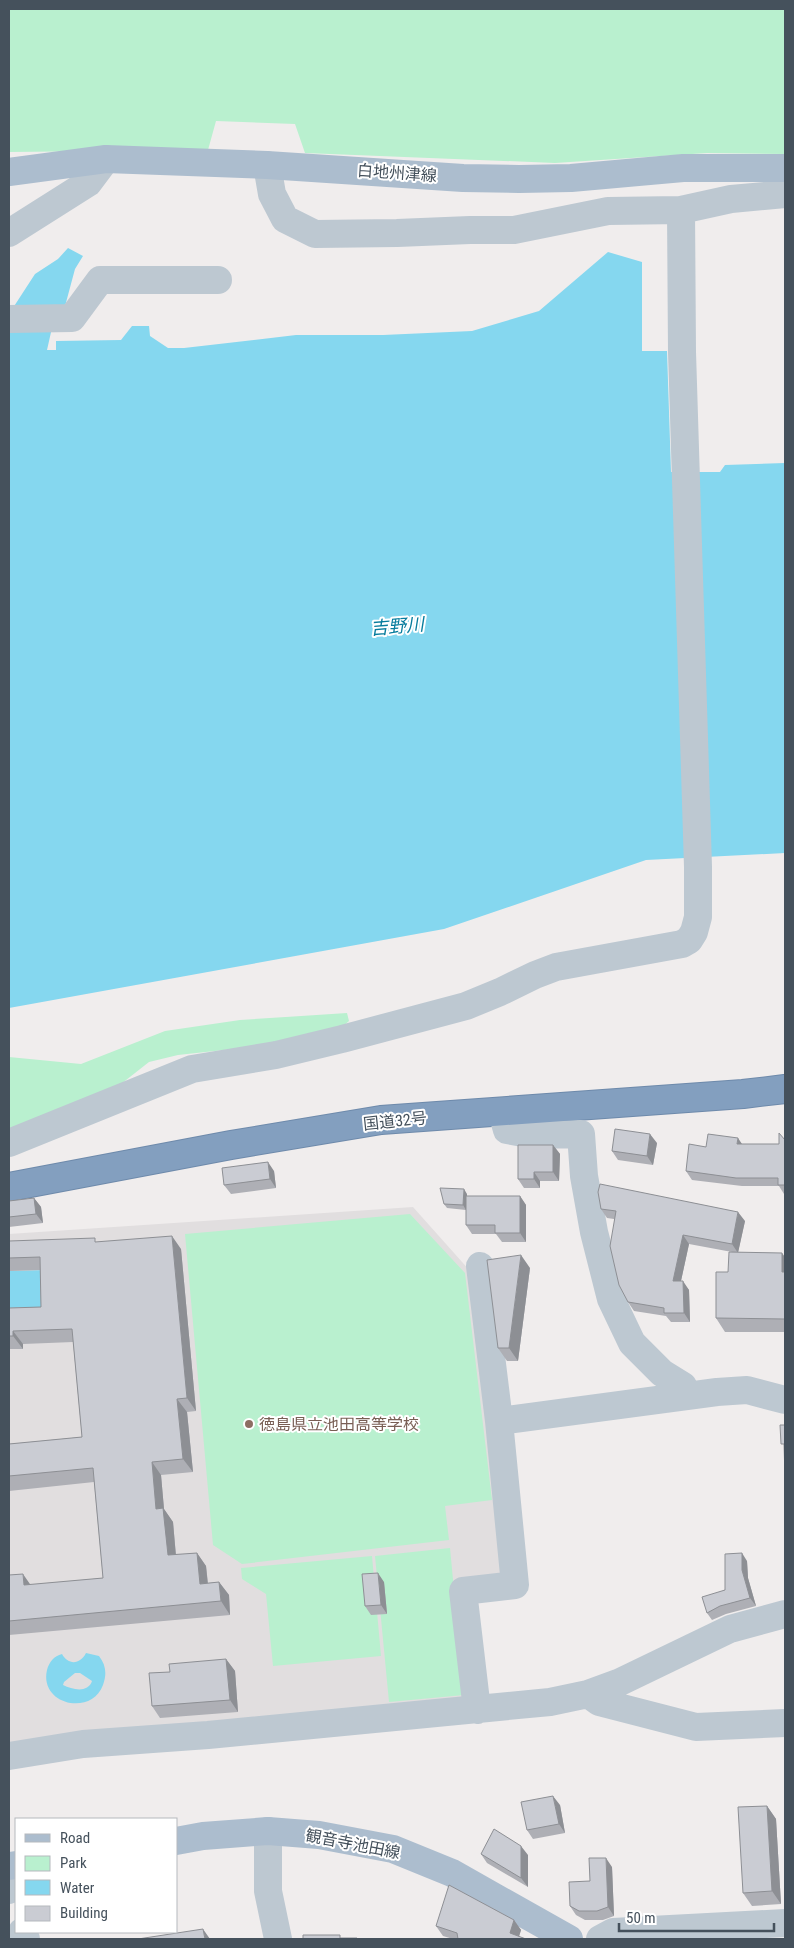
<svg xmlns="http://www.w3.org/2000/svg" width="794" height="1948" viewBox="0 0 794 1948" font-family="'Roboto Condensed','Noto Sans JP',sans-serif">
<style>
.education{fill:#e1dedf}
.green{fill:#b9f0cf}
.water{fill:#85d7ef;fill-rule:evenodd}
.lines{fill:none;stroke-linecap:round;stroke-linejoin:round}
.highway-casing{stroke:#6e8aab;stroke-width:30}
.minor{stroke:#bdc8d1;stroke-width:28}
.major{stroke:#acbdce;stroke-width:28}
.highway{stroke:#839fbf;stroke-width:28}
.wall{fill:#aeafb5}
.shaded-wall{fill:#8d8f94}
.building{fill:#caccd3;stroke:#8d8f94}
.education-dot{fill:#8d6e63;stroke:#fff;stroke-width:2}
.labels{text-anchor:middle;dominant-baseline:central;stroke-width:4;stroke-linejoin:round;paint-order:stroke}
.street-label{font-size:16px;fill:#45515c;stroke:#fff}
.education-label{font-size:16px;fill:#785e54;stroke:#fff;text-anchor:start}
.water-label{font-size:18px;font-style:italic;fill:#077c9d;stroke:#fff}
</style>
<rect width="100%" height="100%" fill="#f0eded"/>
<!-- education -->
<path class="education" d="M413,1207L471,1272L506,1575L456,1581L470,1700L9,1744V1234Z"/>
<!-- green -->
<path class="green" d="M9,9H785V154L707,153L555,163L305,153L295,124L216,121L208,150L9,152Z
M347,1013L349,1021L340,1029L260,1046L178,1055L149,1062L121,1084L9,1131V1057L81,1064L165,1031L240,1020Z
M410,1214L465,1273L492,1500L445,1506L449,1540L242,1564L213,1545L185,1234Z
M450,1548L464,1695L389,1702L375,1556Z
M372,1556L381,1656L273,1666L266,1594L242,1579L241,1568Z"/>
<!-- water -->
<path class="water" d="M68,248L83,256L75,269L64,310H56L47,350H56V341L121,340L132,326H149L150,336L168,348H184L296,335H383L472,331L539,311L608,252L642,262V351H667L671,472H720L725,465L785,463V853L646,860L444,929L9,1008V314L35,274L58,259Z
M49,1270L51,1321L9,1322V1271Z
M86,1653L99,1656C106,1665 107,1674 103,1685C91,1717 39,1704 47,1670C49,1662 54,1656 62,1654C68,1665 80,1665 86,1653ZM75,1673H80L92,1681C88,1693 73,1690 63,1685L64,1682Z"/>
<g class="lines">
<defs>
<path id="highway" d="M9,1187L231,1145L381,1120L743,1094L785,1089"/>
</defs>
<!-- highway casing -->
<use href="#highway" class="highway-casing"/>
<!-- minor -->
<path class="minor" d="M267,165L272,194L285,219L315,234L397,233L470,230H514L608,211L681,210
M9,233L88,183L106,159
M9,319L72,318L100,280H218
M502,1112L507,1130L534,1135L581,1134L584,1176L594,1232L611,1299L632,1343L662,1373L683,1386L686,1395
M9,1143L192,1069L276,1055L342,1039L466,1006L500,992L535,975L556,967L682,944L689,940L694,932L698,917V867L682,352L681,210L731,199L785,194
M499,1421L717,1392L747,1390L785,1400
M588,1694L599,1702L696,1727L785,1723
M477,1710L463,1591L515,1585L499,1421L480,1266
M9,1756L83,1744L208,1735L550,1702L588,1694L618,1683L730,1629L785,1614
M268,1831V1891L278,1939
M9,1890L16,1887
M22,1932L26,1939
M600,1939L613,1932L785,1923"/>
<!-- major -->
<path class="major" d="M9,172L106,159L267,165L463,178L519,179L571,178L683,168H785
M176,1841L203,1836L268,1831L319,1835L393,1849L452,1873L569,1939
M9,1866L16,1865"/>
<!-- highway -->
<use href="#highway" class="highway"/>
</g>
<!-- wall -->
<path class="wall" d="M785,1140V1194H784L779,1186H742L692,1180L686,1171L706,1147L742,1144H779Z
M657,1143L653,1165L618,1160L612,1151Z
M553,1145L560,1154L559,1181H540V1188H524L518,1179Z
M274,1171L276,1188L231,1194L224,1185Z
M467,1194V1196H520L526,1205V1242H502L496,1234H472L466,1225V1210L447,1208L444,1204Z
M34,1198L41,1207L43,1223L9,1227V1201Z
M601,1209L745,1221L738,1252L785,1257V1332H725L716,1318L728,1272L732,1252L689,1244L681,1281L689,1290L690,1322H671L666,1316L634,1311L628,1302L614,1219L607,1218Z
M9,1241L97,1242L181,1249L196,1411L187,1412L193,1472L161,1475L164,1509L173,1522L176,1555L197,1553L206,1566L208,1583L219,1582L229,1595L230,1615L9,1635V1575L30,1585L103,1578L94,1482L9,1491V1444L82,1437L73,1342L23,1344V1349H9V1308L41,1307L40,1270L9,1271Z
M530,1268L518,1361H507L498,1348Z
M747,1561L748,1578L756,1606L726,1614L712,1620L707,1613L725,1590Z
M384,1582L387,1614L371,1615L365,1606Z
M226,1659L235,1671L238,1712L160,1718L152,1706L170,1672Z
M560,1805L565,1833L533,1839L527,1830Z
M767,1806L776,1819L781,1904L752,1906L743,1893Z
M481,1854L528,1855V1887L487,1863Z
M612,1867L614,1916L603,1920H585L576,1915L570,1906L590,1881Z
M514,1920L521,1930L519,1937L526,1939H453L443,1936L436,1926Z"/>
<!-- shaded-wall -->
<path class="shaded-wall" d="M650,1134L657,1143L653,1165L647,1156Z
M738,1138L744,1147L737,1144Z
M553,1145L560,1154L559,1181L553,1172Z
M268,1162L274,1171L276,1188L270,1179Z
M534,1172L540,1181V1188L534,1179Z
M464,1189L467,1194L466,1210L463,1205Z
M520,1196L526,1205V1242L520,1233Z
M34,1198L41,1207L43,1223L36,1214Z
M738,1212L745,1221L738,1253L732,1244Z
M683,1235L689,1244L679,1290L673,1281Z
M172,1236L181,1249L196,1411L187,1398Z
M782,1253L785,1257V1277L782,1272Z
M521,1255L530,1268L518,1361L509,1348Z
M683,1281L689,1290L690,1322L684,1313Z
M13,1331L23,1344V1349L13,1336Z
M177,1399L187,1412L193,1472L183,1459Z
M152,1462L161,1475L164,1509L173,1522L177,1569L168,1555L156,1509Z
M197,1553L206,1566L209,1597L200,1584Z
M742,1553L747,1561L748,1578L756,1606L750,1598L742,1570Z
M378,1573L384,1582L387,1614L381,1605Z
M23,1574L32,1587L24,1585Z
M219,1582L229,1595L230,1615L221,1601Z
M226,1659L235,1671L238,1712L230,1700Z
M553,1796L560,1805L565,1833L559,1824Z
M767,1806L776,1819L781,1904L772,1891Z
M521,1846L528,1855V1887L521,1878Z
M606,1858L612,1867L614,1916L608,1907Z
M514,1920L521,1930L518,1939L510,1933Z
M203,1929L210,1939H205Z"/>
<!-- building -->
<path class="building" d="M615,1129L650,1134L647,1156L612,1151Z
M779,1133L785,1140V1185H778V1178H736L686,1171L689,1144L706,1147L708,1134L738,1138L737,1144H779Z
M518,1145H553V1172H534V1179H518Z
M268,1162L270,1179L224,1185L222,1168Z
M600,1184L738,1212L732,1244L683,1235L673,1281H683L684,1313H664V1308L628,1302L619,1285L610,1246L616,1211L601,1209L598,1192Z
M440,1188L464,1189L463,1205L444,1204Z
M466,1196H520V1233H495V1225H466Z
M34,1198L36,1214L9,1217V1201Z
M172,1236L187,1398L177,1399L183,1459L152,1462L156,1509L163,1508L168,1555L197,1553L200,1584L219,1582L221,1601L9,1621V1575L23,1574L24,1585L103,1578L93,1468L9,1476V1444L82,1437L72,1329L13,1331V1336H9V1308L41,1307L40,1257L9,1258V1241L95,1238V1242Z
M729,1252L782,1253V1272H785V1319L716,1318V1272H728Z
M521,1255L509,1348H498L487,1260Z
M780,1425H785V1477L784,1444H781Z
M742,1553V1570L750,1598L720,1606L707,1613L702,1597L725,1590V1554Z
M378,1573L381,1605L365,1606L362,1574Z
M226,1659L230,1700L152,1706L149,1673L170,1672L169,1664Z
M553,1796L559,1824L527,1830L521,1802Z
M767,1806L772,1891L743,1893L738,1807Z
M494,1829L521,1846V1878L481,1854Z
M589,1858H606L608,1907L597,1911H579L570,1906L569,1882L590,1881Z
M449,1885L514,1920L510,1933L526,1939H458L457,1933L436,1926Z
M203,1929L205,1939H138Z
M303,1935H340V1938H357V1939H303Z"/>
<!-- markers -->
<circle class="education-dot" cx="249" cy="1424" r="5"/>
<g class="labels">
<!-- street labels -->
<g class="street-label">
<text transform="translate(397 173) rotate(4)">白地州津線</text>
<text transform="translate(395 1121) rotate(-6)">国道32号</text>
<text transform="translate(353 1844) rotate(11)">観音寺池田線</text>
</g>
<!-- education labels -->
<g class="education-label">
<text x="259" y="1424">徳島県立池田高等学校</text>
</g>
<!-- water labels -->
<g class="water-label">
<text transform="translate(397 626) rotate(-5)">吉野川</text>
</g>
</g>
<!-- border -->
<rect width="794" height="1948" fill="none" stroke="#45515c" stroke-width="20"/>
<!-- legend -->
<rect x="15" y="1818" width="162" height="115" fill="#ffffff" stroke="#b5b9be"/>
<rect x="25" y="1834" width="25" height="8" fill="#acbdce" stroke="#b5b9be"/>
<text x="60" y="1843" font-size="15" fill="#45515c">Road</text>
<rect x="25" y="1856" width="25" height="15" fill="#b9f0cf" stroke="#b5b9be"/>
<text x="60" y="1868" font-size="15" fill="#45515c">Park</text>
<rect x="25" y="1880" width="25" height="15" fill="#85d7ef" stroke="#b5b9be"/>
<text x="60" y="1893" font-size="15" fill="#45515c">Water</text>
<rect x="25" y="1906" width="25" height="15" fill="#caccd3" stroke="#b5b9be"/>
<text x="60" y="1918" font-size="15" fill="#45515c">Building</text>
<!-- scale -->
<path d="M619 1923v8h155v-8" fill="none" stroke="#45515c" stroke-width="2.5"/>
<text x="626" y="1923" font-size="15" fill="#45515c" stroke="#ffffff" stroke-width="4" paint-order="stroke">50 m</text>
</svg>
